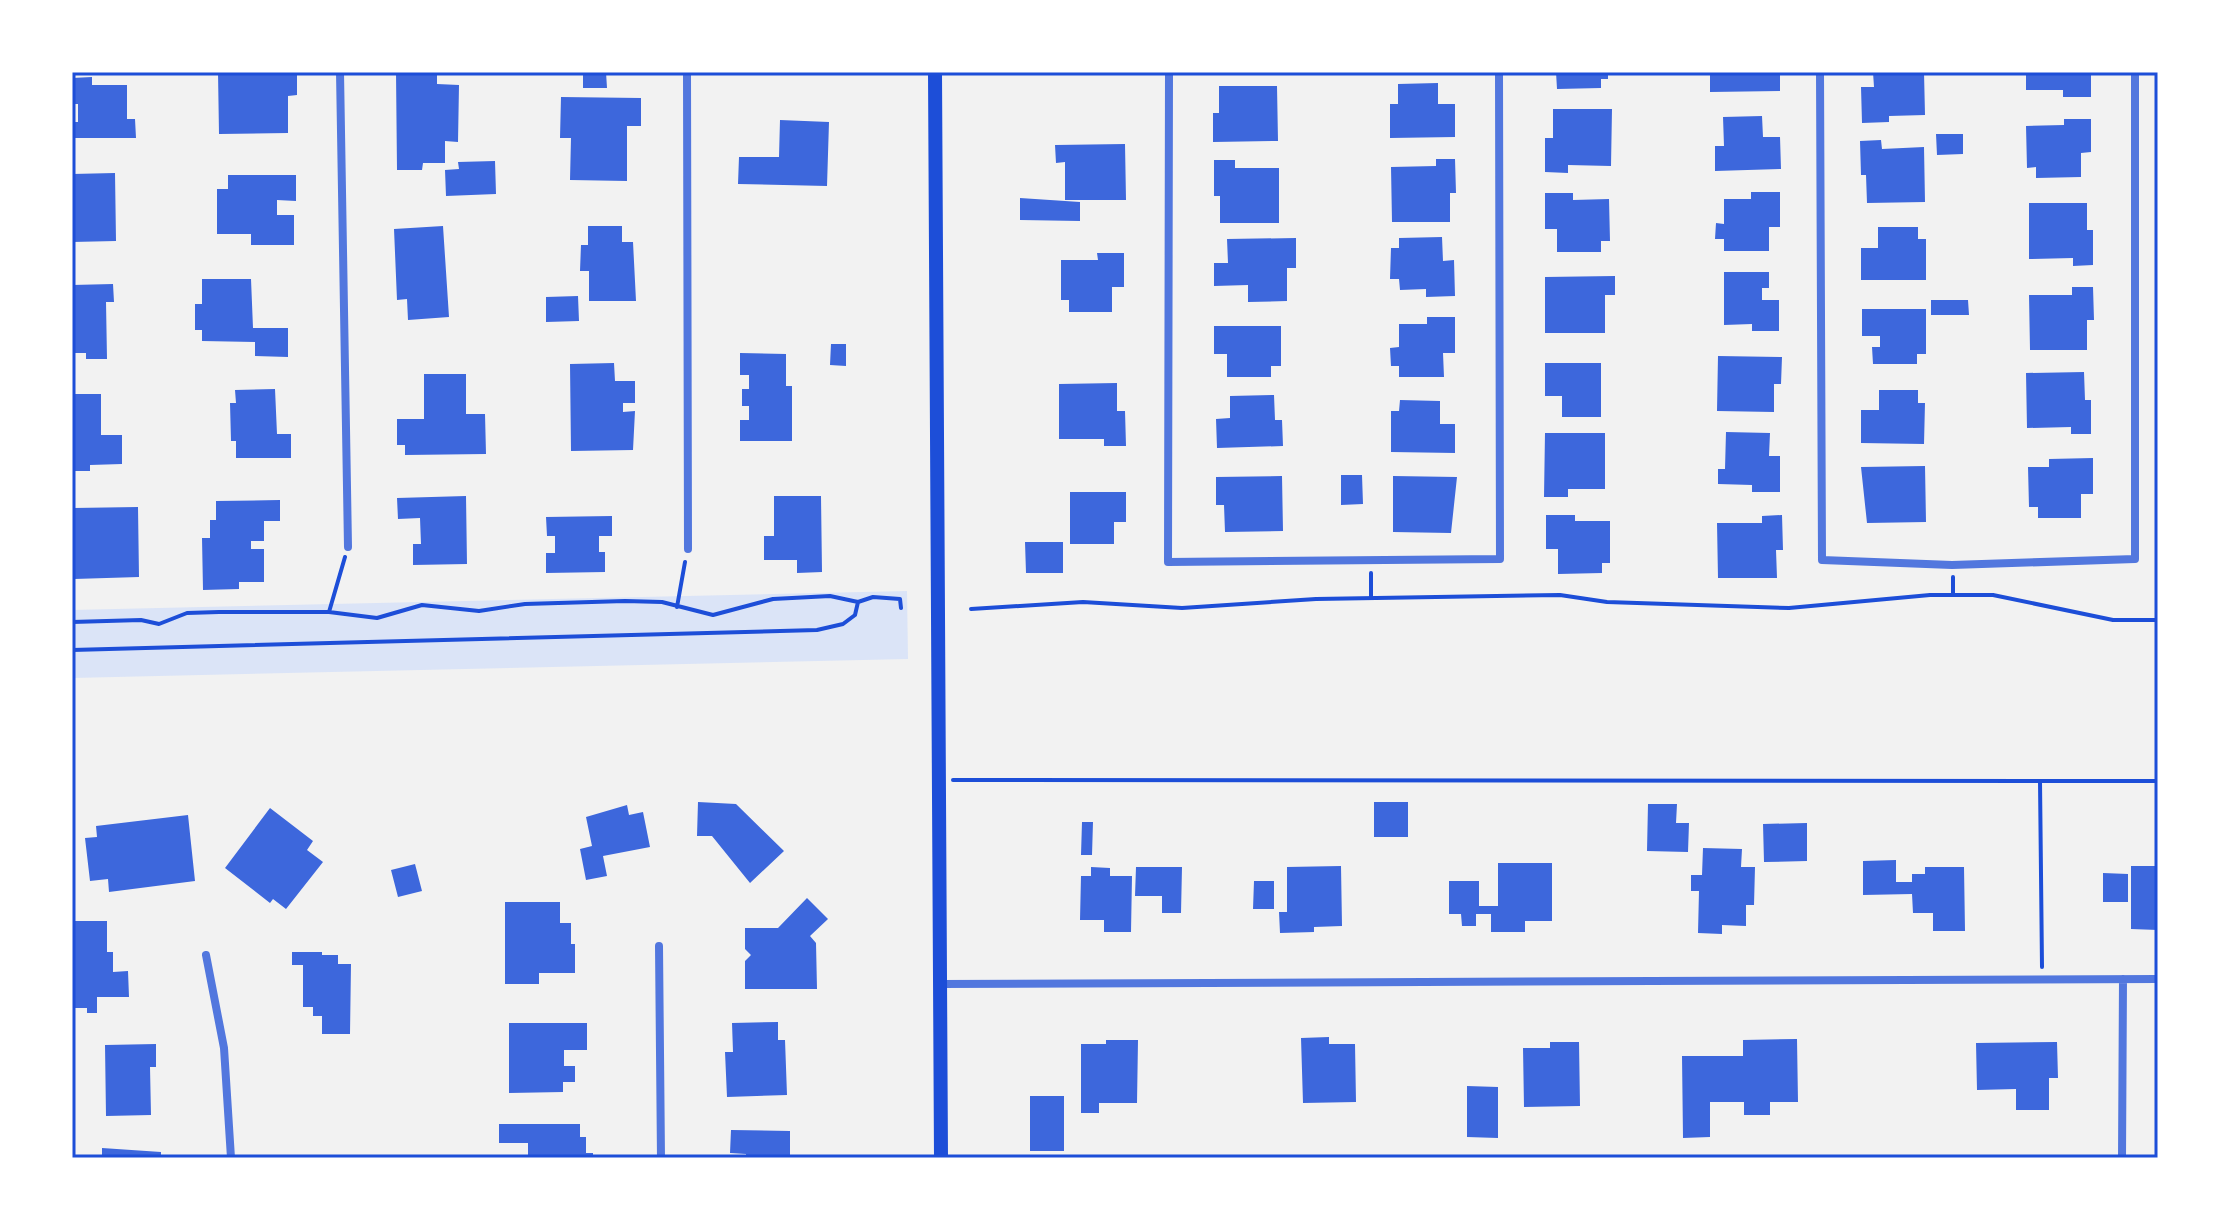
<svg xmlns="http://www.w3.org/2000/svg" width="2230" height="1230" viewBox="0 0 2230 1230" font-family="'Nunito Sans',sans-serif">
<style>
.green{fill:#dbe4f7}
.building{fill:#3d67dc}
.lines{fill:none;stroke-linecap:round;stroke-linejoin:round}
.path{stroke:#1d4ed8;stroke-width:4}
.minor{stroke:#5277de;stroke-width:8}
.secondary{stroke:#1d4ed8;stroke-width:14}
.neatline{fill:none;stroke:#1d4ed8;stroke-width:3}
</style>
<rect width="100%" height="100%" fill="#f2f2f2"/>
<!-- green -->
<path class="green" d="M907,591L908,659L72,678V610Z"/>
<!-- building -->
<path class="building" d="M218,72H297V95L288,96V133L219,134Z
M396,72H437V84L459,85L458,142L445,141V163H423L422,170H397Z
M583,72H606L607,88H583Z
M1556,72H1608V79H1601V88L1557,89Z
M1780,72V91L1710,92V73Z
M1873,72H1924L1925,115L1889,116V122L1862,123L1861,87H1874Z
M2026,72H2091V97H2063V90H2026Z
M92,77V85H127V119H135L136,138H72V122H78V104H72V78Z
M1438,83V104H1455V137L1390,138V104H1398V84Z
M1219,86H1277L1278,141L1213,142V113H1219Z
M561,97L641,98V126H627V181L570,180L571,138H560Z
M1553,109H1612L1611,166L1568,165V173L1545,172V138H1553Z
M1762,116L1763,137H1780L1781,169L1715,171V146H1724L1723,117Z
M2064,119H2091V152L2081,153V177L2036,178V167L2027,168L2026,126L2064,125Z
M780,120L829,122L827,186L738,184L739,157H779Z
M1936,134H1963V154L1937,155Z
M1881,140L1882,149L1924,147L1925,202L1867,203L1866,175H1861L1860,141Z
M1125,144L1126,200H1065V162L1056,163L1055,145Z
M1436,159H1455L1456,193H1450V222H1392L1391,167L1436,166Z
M1214,160H1235V168H1279V223H1220V196H1214Z
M495,161L496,194L446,196L445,170L459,169L458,162Z
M115,173L116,241L72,242V174Z
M228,175H296V201L277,200V215H294V245H251V234H217V189H228Z
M1751,192H1780V227H1769V251H1724V239H1715L1716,223L1724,224V199H1751Z
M1545,193H1573V200L1609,199L1610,241H1601V252H1557V229H1545Z
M1020,198L1080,202V221L1020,220Z
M2029,203H2087V230H2093V265L2073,266V258L2029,259Z
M443,226L449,317L408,320L407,299L397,300L394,229Z
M588,226H622V242H633L636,301H589V271H580L581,245H588Z
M1878,227H1918V239H1926V280H1861V248H1878Z
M1442,237L1443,261L1454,260L1455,296L1426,297V289L1400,290L1399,279H1390L1391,248H1399V238Z
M1296,238V268H1287V301L1248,302V285L1214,286V263H1228L1227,239Z
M1097,253H1124V287H1112V312H1069V300H1061V260H1098Z
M1724,272H1769V288H1762V300H1779V331H1752V324L1724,325Z
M1615,276V295H1605V333H1545V277Z
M202,279H251L253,328H288V357L255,356V342L202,341V330H195V304H202Z
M113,284L114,302H106L107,359H86V353H72V285Z
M2072,287H2093L2094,320H2087V350H2030L2029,295H2072Z
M578,296L579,321L546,322V297Z
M1931,300H1968L1969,315H1931Z
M1862,309H1926V354H1917V364H1873L1872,347H1880V336H1862Z
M1427,317H1455V353H1443L1444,377H1399V366H1391L1390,348L1399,347V324H1427Z
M1214,326H1281V366H1271V377H1227V354H1214Z
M831,344H846V366L830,365Z
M740,353L786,354V386H792V441H740V420H749V406H742V389H749V375H740Z
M1718,356L1782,357L1781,384H1774V412L1717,411Z
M614,363L615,381H635V403H623V412L635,411L633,450L571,451L570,364Z
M1545,363H1601V417H1562V396H1545Z
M2084,372L2085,400H2091V434H2071V427L2027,428L2026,373Z
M424,374H466V414H485L486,454L405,455V445H397V419H424Z
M1117,383V411H1125L1126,446H1104V439H1059V384Z
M275,389L277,434H291V458H236V441H231L230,403H236L235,390Z
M1879,390H1918V403H1925L1924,444L1861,443V410H1879Z
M72,394H101V435H122V464L90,465V471H72Z
M1274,395L1275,420H1282L1283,446L1217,448L1216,419L1230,418V396Z
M1400,400L1440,401V424H1455V453L1391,452V411H1399Z
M1726,432L1770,433L1769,456H1780V492H1752V485L1718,484V469H1725Z
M1545,433H1605V489H1568V497H1544Z
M2093,458V494H2081V518H2038V507H2029L2028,467H2049V459Z
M1925,466L1926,522L1867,523L1861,467Z
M1341,475H1362L1363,504L1341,505Z
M1282,476L1283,531L1225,532L1224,505H1216V477Z
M1393,476L1457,477L1451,533L1393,532Z
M1070,492H1126V522H1114V544H1070Z
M466,496L467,564L413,565V544H421L420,518L398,519L397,498Z
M774,496H821L822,572L797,573V560H764V536H774Z
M280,500V521H264V541H251V549H264V582H239V589L203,590L202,538H210V520H216V501Z
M138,507L139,577L74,579L73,508Z
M1546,515H1575V521H1610V563H1602V573L1558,574V549H1546Z
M1782,515L1783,550H1776L1777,578H1718L1717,523H1762V516Z
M612,516V536H599V552H605V572L546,573V553H555V536H547L546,517Z
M1025,542H1063V573H1026Z
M698,802L736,804L784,851L750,883L712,836H697Z
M1374,802H1408V837H1374Z
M1648,804H1677L1676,823H1689L1688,852L1647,851Z
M627,805L629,815L643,812L650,847L603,856L607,876L586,880L580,849L592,846L586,817Z
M270,808L313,841L307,850L323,862L286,909L273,899L270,903L225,868Z
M188,815L195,881L109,892L108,879L90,881L85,838L97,837L96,826Z
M1082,822H1093L1092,855H1081Z
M1807,823V861L1764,862L1763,824Z
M1703,848L1742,849L1741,867H1755L1754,905H1746V926L1722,925V934L1698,933L1699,891H1691V875H1702Z
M1896,860V882H1912V874H1925V867H1964L1965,931H1933V913H1913L1912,894L1863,895V861Z
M1498,863H1552V921H1525V932H1491V914H1476V926H1462L1461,914H1449V881H1479V906H1498Z
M415,864L422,891L398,897L391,870Z
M1341,866L1342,926L1314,927V932L1280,933L1279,912H1287V867Z
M2131,866H2158V930L2131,929Z
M1091,867L1110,868V876H1132L1131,932H1104V920H1080L1081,876H1091Z
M1136,867H1182L1181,913H1162V896H1135Z
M2103,873L2128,874V902H2103Z
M1254,881H1274V909H1253Z
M807,898L828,919L810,936L816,943L817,989H745V961L751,955L745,949V928H778Z
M505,902H560V923H571V944H575V973H539V984H505Z
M72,921H107V952H113V972L128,971L129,997H97V1013H87V1008H72Z
M292,952H322V955H338V964H351L350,1034H322V1016H313V1007H303V965H292Z
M778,1022V1040H785L787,1095L727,1097L725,1052H733L732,1023Z
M509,1023H587V1050H564V1066H575V1082H563V1092L509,1093Z
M1329,1037V1044H1355L1356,1102L1303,1103L1301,1038Z
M1797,1039L1798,1102H1770V1115H1744V1102H1710V1137L1683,1138L1682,1056H1743V1040Z
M1106,1040H1138L1137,1103H1099V1113H1081V1044H1106Z
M1550,1042H1579L1580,1106L1524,1107L1523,1048H1550Z
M2057,1042L2058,1078H2049V1110H2016V1089L1977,1090L1976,1043Z
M156,1044V1067H150L151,1115L106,1116L105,1045Z
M1467,1086L1498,1087V1138L1467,1137Z
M1030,1096H1064V1151H1030Z
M499,1124H580V1137H586V1153H593V1158H528V1143H499Z
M731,1130L790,1131V1158H746V1154L730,1153Z
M102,1148L161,1152V1158H102Z"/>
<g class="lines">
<!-- path -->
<path class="path" d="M1371,573V598
M1953,577V595
M677,607L685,562
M971,609L1083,602L1182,608L1316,599L1560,595L1607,602L1789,608L1930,595H1993L2113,620H2158
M329,612L345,557
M72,622L141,620L159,624L187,613L219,612H329L377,618L422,605L479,611L525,604L625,601L662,602L713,615L773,599L830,596L858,602L873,597L900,599L901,608
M72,650L817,630L843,624L855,615L858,602
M953,780L2158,781
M2040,781L2042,967"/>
<!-- minor -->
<path class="minor" d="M340,72L348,547
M687,72L688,549
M1169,72L1168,562L1500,559L1499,72
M1820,72L1822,560L1952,565L2135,559V72
M659,946L661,1158
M206,955L224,1048L231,1158
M940,984L2158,979
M2122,1158L2123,979"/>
<!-- secondary -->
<path class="secondary" d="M935,72L941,1158"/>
</g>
<!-- border -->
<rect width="2230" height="1230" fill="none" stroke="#ffffff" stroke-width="148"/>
<rect x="74" y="74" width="2082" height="1082" class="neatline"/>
</svg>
